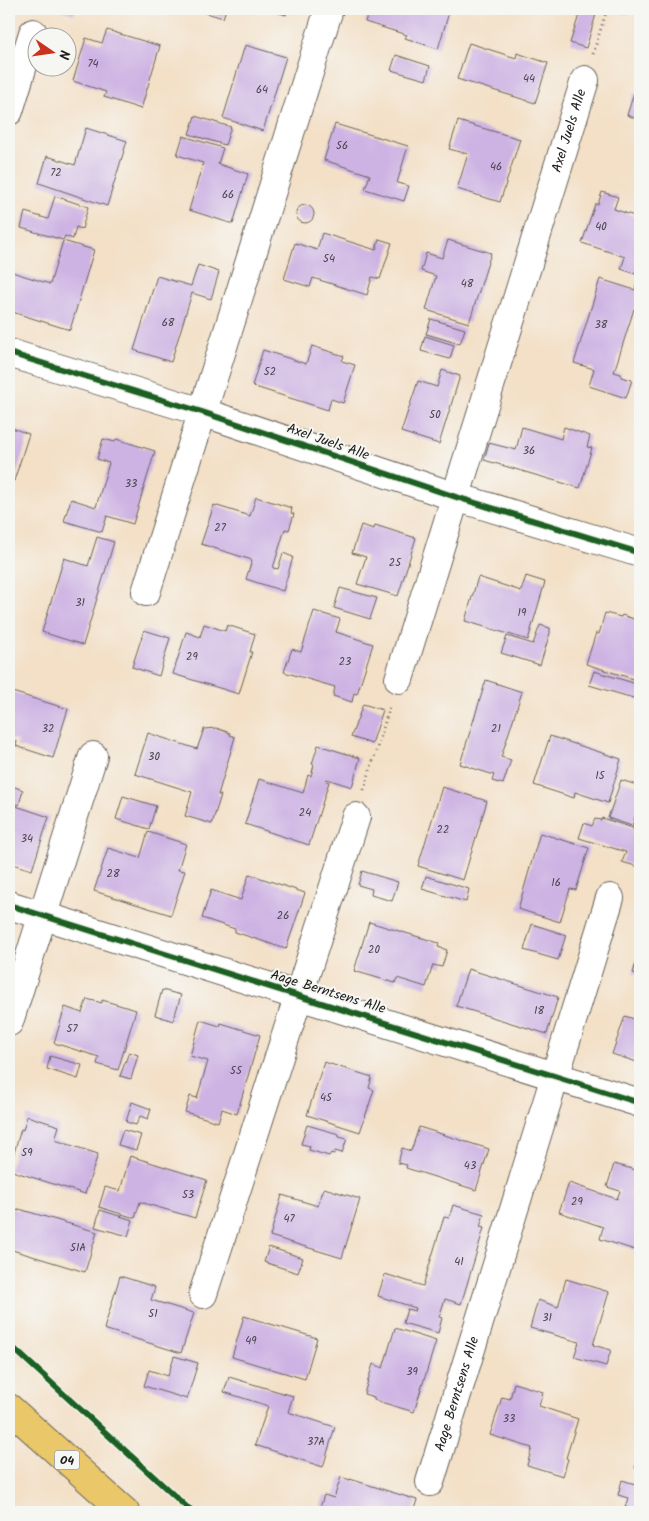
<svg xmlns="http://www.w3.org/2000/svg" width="649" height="1521" viewBox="0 0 649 1521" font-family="Kalam,sans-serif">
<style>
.building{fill:#cdb3e3}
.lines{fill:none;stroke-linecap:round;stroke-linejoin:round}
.minor-casing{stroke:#676158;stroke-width:30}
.major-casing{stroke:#676158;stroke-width:30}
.path{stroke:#676158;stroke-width:3;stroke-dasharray:1 4;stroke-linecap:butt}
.minor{stroke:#fff;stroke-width:28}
.major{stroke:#eac769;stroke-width:28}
.cycleway-casing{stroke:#f6f6f2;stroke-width:9}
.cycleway{stroke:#1b5e20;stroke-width:6}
.labels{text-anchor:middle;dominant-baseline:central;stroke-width:4;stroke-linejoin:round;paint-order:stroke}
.number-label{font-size:11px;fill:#48424e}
.shield{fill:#f6f6f2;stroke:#5d5d5c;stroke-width:1}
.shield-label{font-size:12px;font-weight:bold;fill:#1c1c1c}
.street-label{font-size:14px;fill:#1c1c1c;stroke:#f6f6f2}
</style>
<rect width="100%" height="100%" fill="#f6f6f2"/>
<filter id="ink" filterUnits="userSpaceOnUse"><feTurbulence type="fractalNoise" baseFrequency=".02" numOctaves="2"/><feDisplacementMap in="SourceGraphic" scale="10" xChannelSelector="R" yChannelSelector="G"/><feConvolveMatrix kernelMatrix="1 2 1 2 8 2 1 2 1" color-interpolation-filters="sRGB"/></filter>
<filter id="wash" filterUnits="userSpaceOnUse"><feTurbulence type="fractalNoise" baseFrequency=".0096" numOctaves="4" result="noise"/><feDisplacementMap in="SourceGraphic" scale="20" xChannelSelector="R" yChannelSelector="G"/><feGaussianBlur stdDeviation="1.12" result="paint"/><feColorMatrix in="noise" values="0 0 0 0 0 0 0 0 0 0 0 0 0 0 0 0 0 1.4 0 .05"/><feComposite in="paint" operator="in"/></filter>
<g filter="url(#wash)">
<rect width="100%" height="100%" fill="#f3e0c7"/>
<g id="blocks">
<!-- building -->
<path class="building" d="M9,9H15L13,14L9,13Z
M59,9H76L74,14Z
M201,9H226L223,18L200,11Z
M268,9H288L286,15Z
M369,9H450L438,49L405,38L407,35L365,22Z
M581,9H590L597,11L586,48L570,43Z
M610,9H629L627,15Z
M107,30L160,46L141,109L104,97L106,92L73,81L86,38L102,43Z
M469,43L516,58L517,53L548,63L535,103L457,79Z
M245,45L286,57L263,131L223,118Z
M396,55L430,66L426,80L391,70Z
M634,93L640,95V120L627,115Z
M195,116L231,127L225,145L189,134Z
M458,121L520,139L500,202L457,189L468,154L449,149Z
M335,124L408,146L397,183L409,186L404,201L365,189L370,175L324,160Z
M86,128L127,141L107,206L39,183L47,156L75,165Z
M183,136L223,148L218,164L248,174L233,224L189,210L203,163L177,155Z
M602,192L618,197L614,209L640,218V311L634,309L614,372L621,374V377L632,380L626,398L589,386L594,369L574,363L600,279L635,290L639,275L621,269L625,257L582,243L595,204H598Z
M55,196L88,207L82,229L76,227L73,239L65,236L63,240L21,228L25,212L48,219Z
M296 214a9 9 0 1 1 18 0a9 9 0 1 1-18 0Z
M322,233L376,250L379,239L392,243L380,279L372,277L367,295L313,278L310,287L284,279L295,243L317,250Z
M448,240L491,253L469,323L426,310L436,276L421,271L426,253L442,258Z
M63,241L94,250L70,330L9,311V271L50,284Z
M198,265L219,272L211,299L192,293L171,362L134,350L157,276L191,286Z
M431,319L465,329L460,344L426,334Z
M425,336L454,345L450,359L421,351Z
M312,346L344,356L342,361L355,365L343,403L331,399L328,410L252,386L263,350L306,364Z
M442,370L460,376L439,444L401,432L418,381L437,387Z
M9,427L29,434L14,481L9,479Z
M522,427L561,439L564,427L590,436L587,447L592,448L580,488L484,460L489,443L516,450Z
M103,439L115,442L116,439L155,451L133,524L107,516L102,532L64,521L71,499L96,507L109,463L97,459Z
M256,497L292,508L291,513L294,514L289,530L285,529L273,568L278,569L283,553L293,557L283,591L246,579L252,560L201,544L214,505L250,516Z
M361,525L374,529L375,525L416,538L398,596L357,584L366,557L352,553Z
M97,537L114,542L83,645L42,632L64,558L88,566Z
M526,576L545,582L528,640L465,621L478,577L521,591Z
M340,588L377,598L370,619L334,608Z
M314,611L340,619L336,632L373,644L357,694L354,693L352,702L333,696L335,687L284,672L292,649L301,652Z
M605,613L621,617L622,615L640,621V681L586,664L596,633L599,634Z
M204,624L225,631L227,625L255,634L250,652H252L239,694L173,674L186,632L200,637Z
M540,625L550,628V633L540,665L501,653L507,636L533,644Z
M144,630L170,638L159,676L132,667Z
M594,671L640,685V700L589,685Z
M486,680L522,692L501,757L511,760L503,784L492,781L494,775L460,764Z
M9,691L68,709L53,758L16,746L17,741L9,738Z
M363,704L383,710L372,744L351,737Z
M216,728L230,733V735L235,737L218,795H221L212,824L185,816L192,792L135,774L148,733L197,749L204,729Z
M550,736L621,759L608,803L575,792L574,798L534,785Z
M318,745L360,758L352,787L327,779L326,781L329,782L309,845L245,824L259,779L303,793L308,775L311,776L314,765L312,764Z
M621,780L640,786V801L632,826L608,818Z
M9,785L23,790L19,805L9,802Z
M442,787L487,801L463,880L418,866Z
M123,796L156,806L149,829L116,819Z
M13,805L49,817L32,870L9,863V818Z
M602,818L633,828V830L640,832L639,867L622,862L626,852L579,838L584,823L592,826L595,819L601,820Z
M148,832L186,844L178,870L185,871L171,915L94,891L108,848L140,858Z
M540,833L589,848L576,890L570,889L560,922L518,909Z
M362,871L398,882L392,901L371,895L372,889L358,885Z
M249,874L305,893L286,949L235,932V929L202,918L211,890L241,900Z
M426,876L469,889L466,902L422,889Z
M369,922L439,943L438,947L447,950L442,967L433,965L426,987L397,978L395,983L354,971Z
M532,924L566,935L558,960L524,950Z
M637,959L640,960V975L633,973Z
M468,969L558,997L547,1034L456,1006Z
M162,990L181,995L173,1021L155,1015Z
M87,999L102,1003V1000L136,1010L118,1070L97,1064L99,1057L54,1043L65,1007L82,1013Z
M625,1016L640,1021V1063L612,1054Z
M200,1020L220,1026L221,1023L260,1035L237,1114L222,1109L218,1122L185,1112L190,1096L197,1098L208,1061L190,1056Z
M129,1052L138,1055L131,1079L120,1076Z
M50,1056L82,1065L78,1079L47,1069Z
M324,1062L372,1077L369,1088L374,1090L360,1132L307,1115Z
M132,1102L151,1109L148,1119L140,1116L136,1125L126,1122Z
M27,1116L59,1126L55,1140L98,1154L85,1194L9,1170L21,1129L23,1130Z
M307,1125L339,1134V1137L347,1139L342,1153L335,1151L334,1154L331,1153L329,1156L309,1150L310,1146L301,1144Z
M419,1127L489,1149L476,1190L406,1168L407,1165L398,1163L402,1148L411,1151Z
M123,1130L141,1135L136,1150L118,1145Z
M130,1156L207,1180L195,1218L140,1202L135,1218L99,1207L105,1187L120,1191Z
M614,1164L640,1171V1216L635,1232L640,1233V1235L635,1250L600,1239L603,1227L559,1212L569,1183L617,1199L620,1191L607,1187Z
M324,1188L360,1199L342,1258L270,1236L282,1195L318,1206Z
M453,1205L484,1214L480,1227L484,1228L461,1304L445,1299L439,1317L442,1318L438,1333L403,1323L407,1309L415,1311L416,1308L378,1296L385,1274L423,1286L444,1217L449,1218Z
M9,1208L19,1211V1209L97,1232L85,1272L9,1249Z
M100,1210L133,1220L128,1236L95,1227Z
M269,1247L303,1258L298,1273L264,1262Z
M120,1276L155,1287L151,1300L194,1313L181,1353L104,1329Z
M566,1279L609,1292L593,1345L611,1350L606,1366L574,1357L579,1342L530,1328L538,1300L558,1307Z
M244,1316L317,1338L305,1379L232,1357Z
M395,1328L436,1341L414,1412L374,1400V1397L364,1394L373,1364L383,1368Z
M174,1356L198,1363L187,1399L144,1386L149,1370L168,1376Z
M229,1377L293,1396L288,1412L335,1427L323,1467L255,1445L268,1406L224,1392Z
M514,1383L543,1392L539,1406L578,1419L566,1458L568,1459L563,1476L527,1465L532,1448L490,1435L502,1397L510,1399Z
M640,1453V1470L635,1468Z
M341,1477L350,1480V1479L417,1500L413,1512L319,1511L324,1495L334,1498Z
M622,1480L638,1485L640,1480V1512H627L628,1508L625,1507L628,1498L618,1495Z"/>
</g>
</g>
<g filter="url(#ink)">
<use href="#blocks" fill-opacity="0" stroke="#676158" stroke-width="1"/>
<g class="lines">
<defs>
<g id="minor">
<path d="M9,111L33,33"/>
<path d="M9,353L202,412L456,497L640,553"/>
<path d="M146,592L329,9"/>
<path id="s1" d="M399,679L585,80"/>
<path d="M9,905L640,1103"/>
<path d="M9,1022L93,756"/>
<path d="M203,1294L356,817"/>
<path id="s2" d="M430,1482L610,898"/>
</g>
<path id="major" d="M9,1408L125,1512"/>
</defs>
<!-- minor casing -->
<use href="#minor" class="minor-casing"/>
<!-- major casing -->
<use href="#major" class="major-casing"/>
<!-- path -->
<path class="path" d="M593,54L607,9
M364,790L390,706"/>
<!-- minor -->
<use href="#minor" class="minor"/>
<!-- major -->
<use href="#major" class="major"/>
<defs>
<path id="cycleway" d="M9,353L202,412L456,497L640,553
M9,905L640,1103
M9,1344L192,1512"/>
</defs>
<!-- cycleway casing -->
<use href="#cycleway" class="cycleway-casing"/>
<!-- cycleway -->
<use href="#cycleway" class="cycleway"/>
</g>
</g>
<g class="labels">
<!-- number labels -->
<g class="number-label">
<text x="93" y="64">74</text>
<text x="529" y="79">44</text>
<text x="262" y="90">64</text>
<text x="342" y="146">56</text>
<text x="496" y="167">46</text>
<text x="56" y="173">72</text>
<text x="228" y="195">66</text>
<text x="601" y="227">40</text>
<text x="329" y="259">54</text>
<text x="467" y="284">48</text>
<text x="168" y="323">68</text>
<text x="601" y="325">38</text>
<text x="270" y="372">52</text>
<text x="435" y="415">50</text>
<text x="529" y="451">36</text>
<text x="131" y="484">33</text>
<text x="220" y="528">27</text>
<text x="395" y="563">25</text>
<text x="80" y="603">31</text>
<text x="522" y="613">19</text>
<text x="192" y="657">29</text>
<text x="345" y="662">23</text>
<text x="48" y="729">32</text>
<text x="496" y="729">21</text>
<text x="154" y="757">30</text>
<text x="600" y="776">15</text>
<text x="305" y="813">24</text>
<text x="443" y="830">22</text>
<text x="27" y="839">34</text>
<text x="113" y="874">28</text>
<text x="556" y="883">16</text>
<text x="283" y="916">26</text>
<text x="374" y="950">20</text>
<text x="539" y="1011">18</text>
<text x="72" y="1029">57</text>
<text x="236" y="1071">55</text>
<text x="326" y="1098">45</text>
<text x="27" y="1153">59</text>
<text x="470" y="1166">43</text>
<text x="188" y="1195">53</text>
<text x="577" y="1202">29</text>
<text x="289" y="1219">47</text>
<text x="78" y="1248">51A</text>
<text x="459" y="1262">41</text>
<text x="153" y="1314">51</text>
<text x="547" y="1318">31</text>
<text x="251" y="1341">49</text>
<text x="412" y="1372">39</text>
<text x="509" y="1419">33</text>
<text x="316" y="1442">37A</text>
</g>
<!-- shield labels -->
<rect class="shield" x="54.5" y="1450.5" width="25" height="19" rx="4"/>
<g class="shield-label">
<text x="67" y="1460">O4</text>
</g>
<!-- street labels -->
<g class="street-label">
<text stroke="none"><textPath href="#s1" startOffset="574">Axel Juels Alle</textPath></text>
<text transform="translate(328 442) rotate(19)">Axel Juels Alle</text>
<text transform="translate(328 992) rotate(17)">Aage Berntsens Alle</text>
<text stroke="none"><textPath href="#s2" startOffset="92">Aage Berntsens Alle</textPath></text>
</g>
</g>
<!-- margin -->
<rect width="649" height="1521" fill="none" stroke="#f6f6f2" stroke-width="30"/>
<!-- north arrow -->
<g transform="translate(52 52) rotate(103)"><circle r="24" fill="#f6f6f2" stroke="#9f9f9c"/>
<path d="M0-4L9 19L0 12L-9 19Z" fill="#c8321e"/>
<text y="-8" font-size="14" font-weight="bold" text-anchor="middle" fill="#1c1c1c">N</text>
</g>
</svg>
